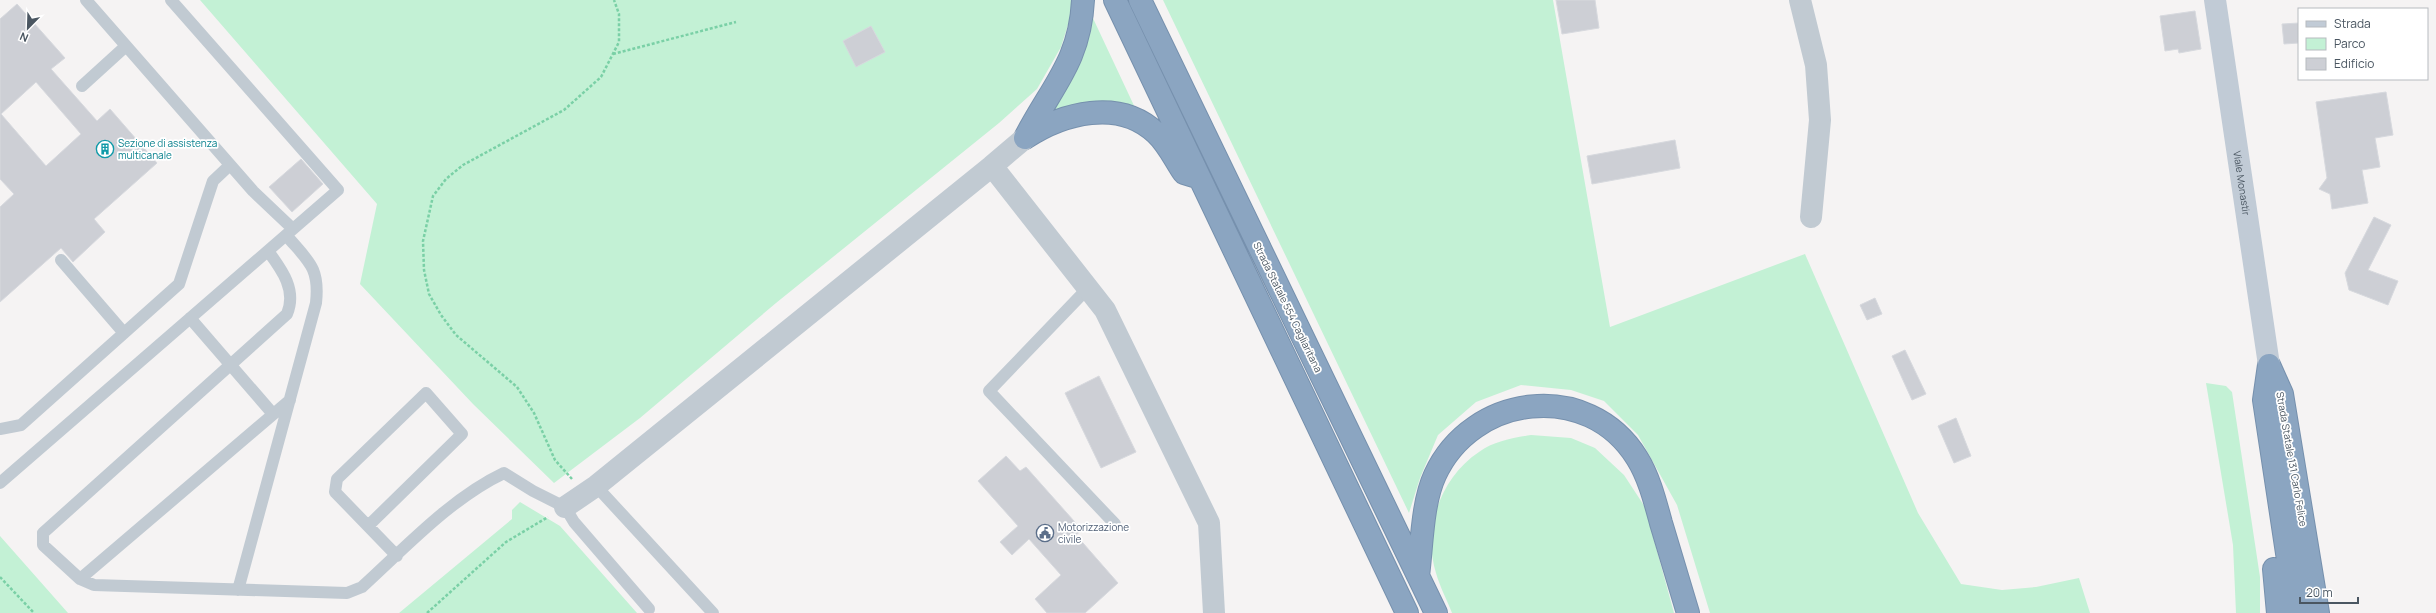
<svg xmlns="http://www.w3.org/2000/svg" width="2436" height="613" viewBox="0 0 2436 613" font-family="Manrope,sans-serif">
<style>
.green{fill:#c3f1d5}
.building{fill:#cdcfd5;stroke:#d7d9de;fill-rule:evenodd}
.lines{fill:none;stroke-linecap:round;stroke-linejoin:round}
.highway-casing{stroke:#7690ad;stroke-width:24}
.path{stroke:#7ad0a6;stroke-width:2.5;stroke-dasharray:3 2;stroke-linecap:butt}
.lane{stroke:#c1cad2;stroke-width:12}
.street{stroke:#c1cad2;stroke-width:22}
.secondary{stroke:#c1cbd6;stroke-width:22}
.highway{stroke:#8ba5c1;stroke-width:22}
.labels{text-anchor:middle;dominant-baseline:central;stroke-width:3.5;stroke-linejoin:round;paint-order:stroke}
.culture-label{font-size:10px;fill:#0d838f;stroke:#fff;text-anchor:start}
.street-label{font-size:10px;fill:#4a5661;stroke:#fff}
.service-label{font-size:10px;fill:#4e5e75;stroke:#fff;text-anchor:start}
</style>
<rect width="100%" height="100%" fill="#f5f3f3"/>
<!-- green -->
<path class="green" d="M200,0H1073L1072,12L1061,47L1037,89L999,123L776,303L640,418L554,483L473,404L360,284L377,204Z
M1163,0H1553L1610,327L1805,254L1918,513L1961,584L2002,590L2036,587L2079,578L2090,613H1710L1677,505L1638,435L1604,401L1571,390L1521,385L1476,402L1438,435L1420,478L1409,513Z
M1091,14L1137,112L1046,122Z
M2206,383L2226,386L2232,392L2260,577V613H2236L2233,545Z
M1531,435L1571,438L1595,448L1624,475L1645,507L1674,613H1452C1447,600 1440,587 1436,573C1422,529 1441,477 1479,452C1494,441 1513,438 1531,435Z
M520,502L560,526L637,613H399L512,519V510Z
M0,536L68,613H0Z"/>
<!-- building -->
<path class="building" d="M1556,0H1595L1599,28L1562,34Z
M17,4L65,58L51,69L97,121L110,109L157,163L94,219L105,232L73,262L61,248L0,302V207L14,194L0,179V19ZM36,82L81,134L46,166L1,114Z
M2195,11L2201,49L2179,53L2178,49L2165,51L2160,16Z
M2299,23V43L2284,44L2282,24Z
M871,26L885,52L856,67L843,41Z
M2386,92L2393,135L2375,138L2380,167L2362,170L2368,203L2332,209L2330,194L2319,189L2327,178L2316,102Z
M1675,140L1680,168L1592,184L1587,156Z
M301,159L323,184L292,212L269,187Z
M2374,217L2391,225L2368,270L2398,281L2388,305L2349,290L2345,273Z
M1875,298L1882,314L1867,320L1860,305Z
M1905,350L1926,394L1912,400L1892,356Z
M1099,376L1136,452L1101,468L1065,393Z
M1956,418L1971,456L1954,463L1938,426Z
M1006,456L1020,471L1026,467L1082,530L1076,535L1118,583L1085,613H1047L1035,599L1061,575L1029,539L1012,555L1000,542L1018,526L978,481Z"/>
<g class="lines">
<defs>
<path id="highway" d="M1115,0L1407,613
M1140,0L1436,613
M1025,138C1063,113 1119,98 1156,133C1168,144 1175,160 1184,173L1197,177
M1025,138C1051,87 1080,62 1083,0
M2269,365L2282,394L2318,613
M2269,365L2264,400L2296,613
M2274,569L2278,613
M1418,576C1422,545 1422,503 1435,475C1472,394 1588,379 1637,458C1649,477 1655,501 1661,523C1670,553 1679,583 1688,613"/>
</defs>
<!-- highway casing -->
<use href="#highway" class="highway-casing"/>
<!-- path -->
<path class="path" d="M613,54L736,22
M572,479L555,460L534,413L517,387L456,335L441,315L429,294L424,270L423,241L433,196L446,179L463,165L564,110L601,77L619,42V14L614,0
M0,577L34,613
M427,613L506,542L548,517"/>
<!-- lane -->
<path class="lane" d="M86,0L253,191L293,229
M82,86L126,46
M268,251C282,270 297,290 287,314L43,533V545L80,579L94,585L347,593L362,587C405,548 451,498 504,473L533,491L565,507L574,522L649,609
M61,260L124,333
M1088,288L989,391L1115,524
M190,318L273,414
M0,429L21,425L179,284L213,181L230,165
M0,483L338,190L171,0
M596,486L713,613
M368,526L462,434L426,393L337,479L335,492L397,556
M80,579L290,400
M238,590L316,303C320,267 308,261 286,235"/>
<!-- street -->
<path class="street" d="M1800,0L1816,65L1820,120L1811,217
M1025,138L992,166L1105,310L1209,523L1214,613
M565,507L596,486L992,166"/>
<!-- secondary -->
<path class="secondary" id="s1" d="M2215,0L2269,365"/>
<!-- highway -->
<use href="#highway" class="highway"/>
</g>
<!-- icons -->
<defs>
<symbol id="building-ring" viewBox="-11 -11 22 22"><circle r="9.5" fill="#fff" stroke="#0f9aa8" stroke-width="1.5"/><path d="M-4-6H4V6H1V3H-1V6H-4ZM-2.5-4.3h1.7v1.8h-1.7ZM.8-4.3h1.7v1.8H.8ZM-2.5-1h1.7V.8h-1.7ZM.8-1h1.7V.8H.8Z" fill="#0f9aa8"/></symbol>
<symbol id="civic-ring" viewBox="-11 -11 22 22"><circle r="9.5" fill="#fff" stroke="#5c6f8a" stroke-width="1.5"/><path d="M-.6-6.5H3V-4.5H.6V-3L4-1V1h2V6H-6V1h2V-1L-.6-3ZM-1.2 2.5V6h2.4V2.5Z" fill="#5c6f8a"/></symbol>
</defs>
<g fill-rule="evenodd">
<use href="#building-ring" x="95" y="139" width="20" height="20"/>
<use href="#civic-ring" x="1035" y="523" width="20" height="20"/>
</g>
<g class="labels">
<!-- culture labels -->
<g class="culture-label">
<text x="118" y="143">Sezione di assistenza<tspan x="118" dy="12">multicanale</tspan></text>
</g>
<!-- street labels -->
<g class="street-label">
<text stroke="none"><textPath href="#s1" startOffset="185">Viale Monastir</textPath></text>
<text transform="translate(1288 307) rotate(64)">Strada Statale 554 Cagliaritana</text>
<text transform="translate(2292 459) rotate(80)">Strada Statale 131 Carlo Felice</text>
</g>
<!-- service labels -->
<g class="service-label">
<text x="1058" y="527">Motorizzazione<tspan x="1058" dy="12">civile</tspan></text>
</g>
</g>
<!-- legend -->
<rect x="2298" y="8" width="130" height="72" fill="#ffffff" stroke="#b7bbc0"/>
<rect x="2306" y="21" width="20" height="6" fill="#c1cbd6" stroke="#b7bbc0"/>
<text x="2334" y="28" font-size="12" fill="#4a5661">Strada</text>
<rect x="2306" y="38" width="20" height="12" fill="#c3f1d5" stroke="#b7bbc0"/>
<text x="2334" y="48" font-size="12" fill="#4a5661">Parco</text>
<rect x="2306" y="58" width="20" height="12" fill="#cdcfd5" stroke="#b7bbc0"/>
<text x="2334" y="68" font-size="12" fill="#4a5661">Edificio</text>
<!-- north arrow -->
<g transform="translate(28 28) rotate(203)" stroke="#ffffff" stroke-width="3" paint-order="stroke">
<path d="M0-3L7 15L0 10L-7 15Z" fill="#4a5661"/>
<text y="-6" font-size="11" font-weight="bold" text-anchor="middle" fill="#4a5661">N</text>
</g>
<!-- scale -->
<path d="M2300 597v6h58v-6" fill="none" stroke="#4a5661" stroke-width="2"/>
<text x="2306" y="597" font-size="12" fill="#4a5661" stroke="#ffffff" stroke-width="3" paint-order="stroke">20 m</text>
</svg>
